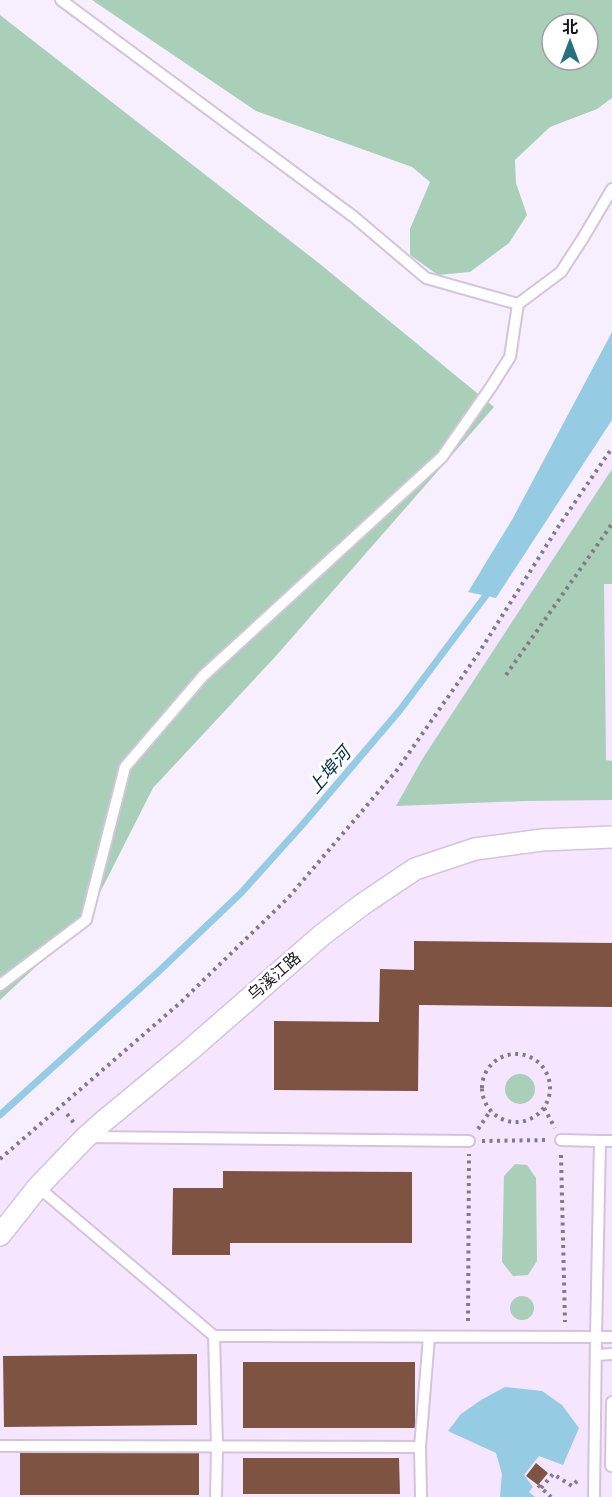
<svg xmlns="http://www.w3.org/2000/svg" width="612" height="1497" viewBox="0 0 612 1497" font-family="Poppins,'Noto Sans SC',sans-serif">
<style>
.built{fill:#f5e5fe}
.green{fill:#a9cfb9;fill-rule:evenodd}
.water{fill:#96cbe4}
.lines{fill:none;stroke-linecap:round;stroke-linejoin:round}
.stream{stroke:#96cbe4;stroke-width:7}
.building{fill:#7e5341}
.service-casing{stroke:#d3c4dc;stroke-width:14}
.minor-casing{stroke:#d3c4dc;stroke-width:24}
.path{stroke:#827b86;stroke-width:4;stroke-dasharray:3 4.5;stroke-linecap:butt}
.service{stroke:#fff;stroke-width:10}
.minor{stroke:#fff;stroke-width:21}
.labels{text-anchor:middle;dominant-baseline:central;stroke-width:6;stroke-linejoin:round;paint-order:stroke}
.street-label{font-size:16px;fill:#18121b;stroke:#fff}
.water-label{font-size:18px;font-style:italic;fill:#003042;stroke:#fff}
</style>
<rect width="100%" height="100%" fill="#f8effe"/>
<!-- built -->
<path class="built" d="M612,448V1497H0V1159L181,1002L288,898L397,770L478,654L560,524Z"/>
<!-- green -->
<path class="green" d="M92,0H612V98L597,109L550,127L515,160L516,183L527,215L509,243L470,272L438,275L410,255V229L430,182L412,167L256,111ZM552,24H588V60H552Z
M0,15L320,264L494,407L275,657L153,788L86,920L0,1000Z
M612,469V584H604L606,760L612,761V800L525,801L396,806L423,758Z
M505 1089a15 15 0 1 1 30 0a15 15 0 1 1-30 0Z
M515,1164L527,1165L536,1178L537,1261L528,1275L513,1276L502,1262L504,1176Z
M510 1308a12 12 0 1 1 24 0a12 12 0 1 1-24 0Z"/>
<!-- water -->
<path class="water" d="M612,332V420L496,598L468,592L513,518Z
M505,1387L542,1391L562,1405L579,1428L563,1465L539,1456L524,1475L533,1487L529,1492L535,1497H500L502,1474L496,1453L448,1431L461,1414L481,1400Z"/>
<g class="lines">
<!-- stream -->
<path class="stream" d="M0,1115L157,973L241,893L303,824L400,710L490,590"/>
</g>
<!-- building -->
<path class="building" d="M414,941L612,943V1007L419,1005L418,1091L274,1090V1021L379,1022L380,969L414,970Z
M223,1171L412,1172V1243H230V1255H172L173,1188H223Z
M197,1354V1425L4,1427L3,1356Z
M243,1362H415V1428H243Z
M20,1453H199V1495H20Z
M243,1458H399L400,1494H243Z
M536,1463L548,1473L538,1485L526,1476Z"/>
<g class="lines">
<defs>
<path id="service" d="M61,0L354,217L426,278L518,304
M0,985L86,920L125,767L203,676L442,457L491,387L510,357L518,304L561,272L583,238L612,189
M89,1137L469,1141
M561,1140L600,1141
M612,1141H600L596,1337H612
M38,1187L214,1336L596,1337L594,1497
M214,1336L217,1446L216,1497
M596,1355L612,1354
M0,1446L420,1447
M611,1466L612,1402
M421,1497L420,1447L429,1337"/>
<path id="minor" d="M0,1235L38,1187L86,1137L104,1121L190,1050L322,935L363,904L415,869L475,849L542,840L612,837"/>
</defs>
<!-- service casing -->
<use href="#service" class="service-casing"/>
<!-- minor casing -->
<use href="#minor" class="minor-casing"/>
<!-- path -->
<path class="path" d="M506,675L612,524
M482 1088a34 34 0 1 1 68 0a34 34 0 1 1-68 0Z
M544,1108L555,1128
M67,1114L74,1123
M478,1129L491,1110
M482,1141L546,1140
M561,1155L565,1322
M0,1159L181,1002L288,898L397,770L478,654L560,524L612,448
M468,1321L469,1154
M538,1485L551,1497
M541,1488L553,1474L572,1486L579,1479"/>
<!-- service -->
<use href="#service" class="service"/>
<!-- minor -->
<use href="#minor" class="minor"/>
</g>
<g class="labels">
<!-- street labels -->
<g class="street-label">
<text transform="translate(274 976) rotate(-41)">乌溪江路</text>
</g>
<!-- water labels -->
<g class="water-label">
<text transform="translate(329 770) rotate(-49)">上埠河</text>
</g>
</g>
<!-- north arrow -->
<g transform="translate(570 42)"><circle r="28" fill="#ffffff" stroke="#a3a0a4" stroke-width="1.5"/>
<path d="M0-4.5L10 22L0 15L-10 22Z" fill="#29707d"/>
<text y="-9" font-size="16" font-weight="bold" text-anchor="middle" fill="#18121b">北</text>
</g>
</svg>
